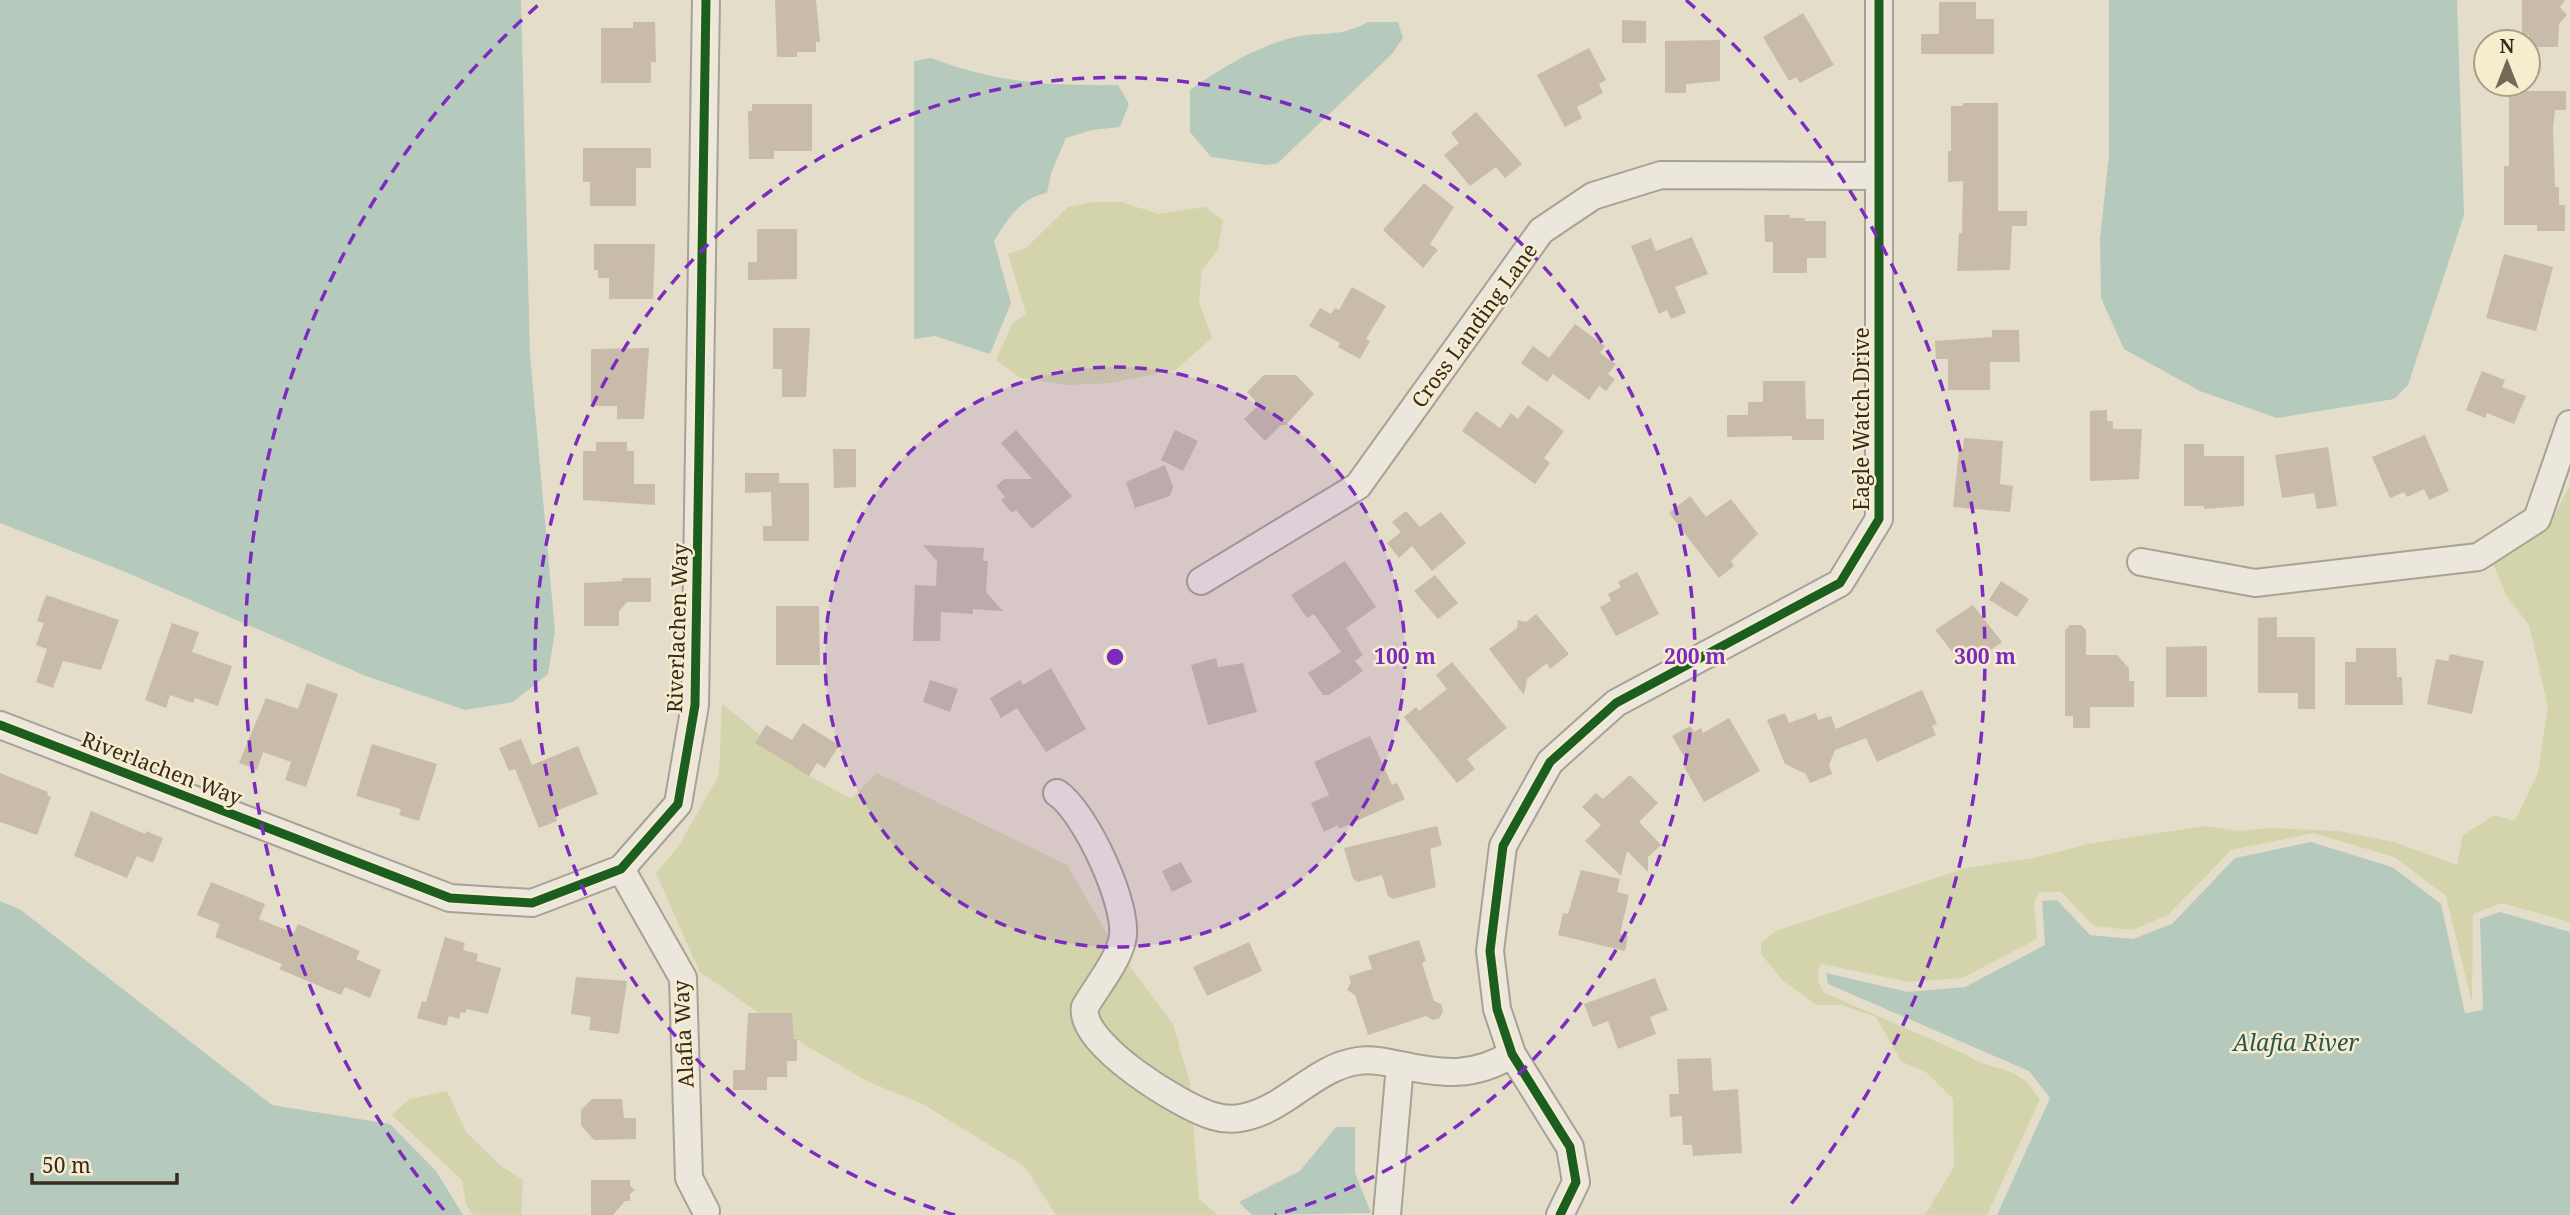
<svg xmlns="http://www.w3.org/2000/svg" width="2570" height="1215" viewBox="0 0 2570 1215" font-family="'Noto Serif',serif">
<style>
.green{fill:#d3d4ab}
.water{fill:#b6c9bd}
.building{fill:#c8bbaa}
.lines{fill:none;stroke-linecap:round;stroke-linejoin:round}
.minor-casing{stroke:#a9a193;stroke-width:30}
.minor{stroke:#ece7dc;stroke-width:26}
.cycleway-casing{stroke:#f6ecce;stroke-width:13}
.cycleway{stroke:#1b5e20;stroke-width:9}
.ring{fill:none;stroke:#7b2cbf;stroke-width:3.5;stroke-dasharray:12 9}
.labels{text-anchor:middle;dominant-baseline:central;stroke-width:5;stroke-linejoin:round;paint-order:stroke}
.street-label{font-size:21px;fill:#372a1c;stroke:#f6ecce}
.water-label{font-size:23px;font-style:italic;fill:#2a5756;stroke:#f6ecce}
.centre{fill:#7b2cbf;stroke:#f6ecce;stroke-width:3.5}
.ring-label{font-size:21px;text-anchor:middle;font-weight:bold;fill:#7b2cbf;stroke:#f6ecce;stroke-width:5;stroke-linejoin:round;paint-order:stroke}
</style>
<rect width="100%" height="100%" fill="#e4ddc9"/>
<!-- green -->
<path class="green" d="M1094,202H1122L1158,214L1205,207L1223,220L1218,249L1202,270L1199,302L1212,338L1175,370L1111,383L1068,385L1021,378L996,360L1013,323L1026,314L1008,254L1026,248L1068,207Z
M2570,485V922L2502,903L2473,914L2472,1003L2446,896L2394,857L2313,833L2231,850L2168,915L2132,930L2094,926L2061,892H2039L2034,902L2037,939L1962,978L1909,982L1822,964C1815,972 1818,986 1825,993L1967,1055C1984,1068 2008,1066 2025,1081C2031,1085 2035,1094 2040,1099L1987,1215H1925L1954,1167L1953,1099L1927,1073L1901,1061L1876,1017L1842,1005H1817L1783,981L1761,954V943L1776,931L1966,868L2034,858L2088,844L2205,826L2239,831L2270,828L2338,831L2394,842L2457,865L2463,835L2495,815L2515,821L2538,773L2548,707L2529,625L2506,595L2492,561L2549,526Z
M722,703L806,774L851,799L877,773L1067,865L1113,944L1173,1024L1190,1083L1199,1199L1218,1215H1056L1025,1167L923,1104L869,1082L805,1045L699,971L656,873L678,847L719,775Z
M447,1091L466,1132L501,1166L523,1180L521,1215H473L466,1204L462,1180L392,1115L409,1099Z"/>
<!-- water -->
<path class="water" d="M0,0H521L530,355L555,632L548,674L513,702L465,710L366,676L123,571L0,523Z
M2109,0H2457L2464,215L2408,385L2394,399L2277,418L2200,391L2124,349L2101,298L2100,239L2109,155Z
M1368,22H1398L1403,38L1392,54L1278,163L1267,165L1211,157L1190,132V90C1220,69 1255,47 1291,38C1321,30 1338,39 1368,22Z
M931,58C997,83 1048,86 1118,85L1129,104L1120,127L1092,130L1066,138L1051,173L1047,193C1020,198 1007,220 994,241L1011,303L990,354L935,336L914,339V61Z
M2311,842L2392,867L2441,904L2465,1013L2483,1010L2480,919L2500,912L2570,932V1215H1997L2050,1098L2029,1071L1828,984L1826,973L1908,992L1965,987L2045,945L2042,901L2057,900L2090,935L2133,939L2172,924L2235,858Z
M0,901L21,910L272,1105L390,1124L436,1171L463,1215H0Z
M1336,1127H1355V1173L1371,1213L1252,1215L1239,1202L1300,1171Z"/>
<!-- building -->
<path class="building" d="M775,0H816L820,42H816V52H797V57H777Z
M2522,0H2565L2560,7L2567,15L2559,24L2558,47H2529V35H2522Z
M1939,2H1976V19H1994V54H1921V34H1939Z
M1803,13L1834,65L1800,83L1796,77L1789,81L1763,37Z
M1622,20L1646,21V43H1622Z
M633,22H655L656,62H651V83H601V28H633Z
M1720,40V81L1686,84V93H1665V41Z
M1589,48L1606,80L1599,84L1603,93L1577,107L1582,118L1565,127L1537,75Z
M2509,91H2566V110H2555L2553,128L2555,187H2559V205H2565V231H2537V225H2504V166H2509Z
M1963,103H1998V211H2027V226H2012L2010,270L1957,271L1959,233H1962L1963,181L1948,182V151H1951V106H1963Z
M752,104H812V151H774V159H749L748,111H752Z
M1476,112L1522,164L1505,178L1496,167L1470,186L1444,155L1459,143L1451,133Z
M583,148H651V168H636V206H590V182H583Z
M1424,183L1454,207L1430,244L1438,250L1423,268L1383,230Z
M1764,215H1790V218H1805V221H1826V258H1807V273H1773V242H1765Z
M757,229H797V279L748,280V262H757Z
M1692,237L1708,274L1675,287L1686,313L1671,319L1667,310L1659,314L1631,246L1651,238L1656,251Z
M594,244H655L653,299H609V278H598V270H594Z
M2504,254L2553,267L2536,331L2486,318Z
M1352,287L1386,306L1366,339L1370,341L1360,359L1338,347L1340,343L1309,326L1320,308L1331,314L1335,308L1339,310Z
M1575,324L1605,346L1600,353L1616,364L1608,374L1615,379L1606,391L1599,386L1589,400L1553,374L1547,382L1521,363L1533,346L1549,358Z
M773,328H810L806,397H782V369H773Z
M1992,330H2019L2020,362H1990V390H1948V359H1936L1935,341L1992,337Z
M649,348L644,419H617V406H591V349Z
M2482,371L2505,380L2502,387L2526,396L2514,424L2487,413L2485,418L2466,410Z
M1264,375H1296L1314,394L1286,425H1281L1265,441L1244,419L1259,405L1247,392Z
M1763,381H1805L1806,419H1824V440H1792V436L1727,437V415H1748V402H1763Z
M1528,405L1564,431L1544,458L1550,463L1535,484L1462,431L1476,411L1500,428L1511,413L1518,419Z
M2107,410V421H2113V429H2142L2139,479L2090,481V411Z
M1016,430L1072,496L1032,529L1016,510L1012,513L1001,500L1005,497L996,486L1004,479H1032L1001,443Z
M1175,430L1198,441L1183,471L1161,460Z
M2425,435L2449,491L2429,500L2424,489L2407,497L2404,492L2390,498L2372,457Z
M1964,438L2003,441L2000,484L2013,486L2010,512L1953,507L1959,449H1963Z
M596,442H627V451H634V484H655V505L583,500V451H596Z
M2184,444H2204V456H2244V506L2204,509V506H2184Z
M2328,447L2337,506L2317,509L2314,493L2282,498L2275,455Z
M833,449H856V487L834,488Z
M1165,465L1173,487L1170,496L1135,508L1126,482Z
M745,473H779V483H809V541H763V526H772L771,492L745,493Z
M1690,496L1706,517L1731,499L1758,534L1731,561L1734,566L1719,578L1669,513Z
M1406,511L1420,527L1441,512L1466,543L1432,571L1412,546L1399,558L1387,543L1401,532L1392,522Z
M923,545L984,548L983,561H988L986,592L1003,611L973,609V614L941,612L940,641H913L915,585L936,586L937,561Z
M1345,561L1376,607L1346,628L1363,655L1355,661L1363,671L1329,695H1323L1308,673L1341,652L1314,614L1307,618L1291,595Z
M1637,572L1659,614L1616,636L1600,607L1611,601L1608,594L1621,587L1618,582Z
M1435,575L1458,603L1438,619L1414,591Z
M622,578H651V602H627L619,611V626H584V583L622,581Z
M2001,581L2029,599L2017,617L1989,600Z
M46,595L119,620L101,670L63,661L53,688L36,682L47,649L36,645L44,623L37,621Z
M1973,605L2002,642L1973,663L1965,652L1957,658L1935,630Z
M776,606H819L820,665H776Z
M1536,614L1569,654L1550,669L1547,663L1527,679L1524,695L1489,649L1517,628L1518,620L1526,622Z
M2277,617V637H2315V709H2298V693H2258V618Z
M172,623L199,632L192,652L232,666L218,706L195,698L193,703L170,695L166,708L145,700Z
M2070,625H2081L2086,630V655H2117L2129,668V681H2134V707H2090V728H2073V716H2065V630Z
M2207,646V697H2166V647Z
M2356,648H2396L2397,677H2402L2403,705H2345V662H2356Z
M2450,654L2484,661L2472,714L2427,704L2436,659L2448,661Z
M1216,658L1218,667L1243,663L1257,712L1208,725L1191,665Z
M1452,662L1507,728L1467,759L1475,769L1457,783L1404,717L1416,707L1419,711L1447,689L1436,675Z
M1051,668L1086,729L1046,752L1017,708L1001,718L990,698L1020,680L1023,685Z
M930,680L958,689L950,712L923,702Z
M307,683L338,694L306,787L285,780L291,762L263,752L257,770L239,763L266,698L298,709Z
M1922,690L1937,724L1932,726L1936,735L1877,762L1866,738L1835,750L1829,765L1832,774L1810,783L1806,774L1785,764L1767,720L1785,713L1789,723L1816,713L1818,720L1831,716L1836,729Z
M1729,718L1760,771L1704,802L1683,765L1688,763L1672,736L1690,726L1694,732L1701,728L1703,733Z
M803,723L839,745L825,768L817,763L809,776L755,743L766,725L792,740Z
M1370,736L1392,785L1397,783L1405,799L1339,829L1338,825L1324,832L1311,803L1329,795L1314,762Z
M521,739L532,765L578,746L598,794L554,812L557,821L539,828L515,769L509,771L499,748Z
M372,744L437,764L419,821L399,815L401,809L356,796Z
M0,773L48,792L47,795L51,797L37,835L0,822Z
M1630,775L1658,803L1639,822L1661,845L1648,857V872L1627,851L1621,876L1585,841L1601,825L1582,807L1596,793L1603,799Z
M91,811L145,834L146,831L163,838L153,863L137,856L127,878L74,856Z
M1437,826L1442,845L1430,849L1436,887L1393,899L1388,896L1382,875L1358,882L1353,879L1344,848Z
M1181,862L1192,882L1172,892L1162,871Z
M1581,870L1620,879L1617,892L1629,895L1620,934L1628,936L1625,951L1558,935L1563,913L1568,914Z
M211,882L265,904L259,919L294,933L298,924L360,951L356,959L381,970L370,998L345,987L341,995L279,969L282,964L215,937L220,924L197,915Z
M445,937L465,943L463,950L478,954L476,961L501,968L488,1014L467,1009L465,1013L461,1012L459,1019L449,1016L446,1026L417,1018L422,1001L426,1002Z
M1419,940L1426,961L1422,963L1434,1001L1441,1004L1443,1011L1440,1018L1433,1020L1426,1016L1368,1035L1355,995L1347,990L1351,982L1349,976L1372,969L1368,956Z
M1249,942L1262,971L1207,996L1193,967Z
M576,977L627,981L619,1034L589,1030L591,1017L571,1014Z
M1655,978L1668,1010L1650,1017L1656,1034L1618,1049L1608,1021L1593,1027L1584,1004Z
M748,1013H792L794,1039H797V1061H787V1077H767V1090H733V1070H745Z
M1711,1058L1713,1091L1738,1089L1742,1153L1693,1156L1692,1145H1683L1682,1116L1670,1117L1669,1094H1679L1677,1059Z
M592,1099H622L624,1118H636V1139L594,1140L581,1125V1110Z
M591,1180H630V1186L635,1190L630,1194V1201H625L613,1215H591Z"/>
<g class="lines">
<defs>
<path id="minor" d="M2141,562L2255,583L2478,557L2537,519L2570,424
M1201,581L1358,486L1541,231L1593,196L1661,175L1878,176
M0,725L450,898L532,903L621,869L678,804L695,705L706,0
M1057,793C1085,811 1131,909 1122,941C1116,964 1097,986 1085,1007C1078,1044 1182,1107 1213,1116C1223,1119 1234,1120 1245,1117C1287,1108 1315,1067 1358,1061C1372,1059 1386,1062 1400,1065C1442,1074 1474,1078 1512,1054
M621,869L683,978L689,1178L706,1211
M1387,1215L1400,1065
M1560,1215L1576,1182L1570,1147L1512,1054L1497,1009L1490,951L1503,846L1550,762L1616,703L1840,583L1879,519V0"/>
</defs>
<!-- minor casing -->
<use href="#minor" class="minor-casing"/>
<!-- minor -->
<use href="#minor" class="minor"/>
<defs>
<path id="cycleway" d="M0,725L450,898L532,903L621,869L678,804L695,705L706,0
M1560,1215L1576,1182L1570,1147L1512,1054L1497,1009L1490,951L1503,846L1550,762L1616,703L1840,583L1879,519V0"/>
</defs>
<!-- cycleway casing -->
<use href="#cycleway" class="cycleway-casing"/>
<!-- cycleway -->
<use href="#cycleway" class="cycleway"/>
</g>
<!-- distance rings -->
<circle cx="1115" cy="657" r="290" fill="#7b2cbf" fill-opacity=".12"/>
<g class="ring">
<circle cx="1115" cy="657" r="290"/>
<path d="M955 1215A580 580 0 1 1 1275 1215"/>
<path d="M444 1210A870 870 0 0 1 544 0M1686 0A870 870 0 0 1 1786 1210"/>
</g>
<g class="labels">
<!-- street labels -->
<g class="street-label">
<text transform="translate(1474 325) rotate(-54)">Cross Landing Lane</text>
<text transform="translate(1861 419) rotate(-90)">Eagle Watch Drive</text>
<text transform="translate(677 628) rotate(-88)">Riverlachen Way</text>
<text transform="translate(162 768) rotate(21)">Riverlachen Way</text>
<text transform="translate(683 1034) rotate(-93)">Alafia Way</text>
</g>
<!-- water labels -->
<g class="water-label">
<text x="2296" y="1042">Alafia River</text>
</g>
</g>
<circle cx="1115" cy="657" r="10" class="centre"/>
<g class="ring-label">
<text x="1405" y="664">100 m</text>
<text x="1695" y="664">200 m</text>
<text x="1985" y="664">300 m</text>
</g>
<!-- north arrow -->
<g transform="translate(2507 63)"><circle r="33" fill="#f6ecce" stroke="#aa9e87" stroke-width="2"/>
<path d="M0-5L12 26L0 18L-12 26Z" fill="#746959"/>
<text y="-10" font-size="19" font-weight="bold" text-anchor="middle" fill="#372a1c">N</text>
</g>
<!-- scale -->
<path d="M32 1173v10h145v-10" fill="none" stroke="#372a1c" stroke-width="3.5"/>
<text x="42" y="1173" font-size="21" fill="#372a1c" stroke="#f6ecce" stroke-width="5" paint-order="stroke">50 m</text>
</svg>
